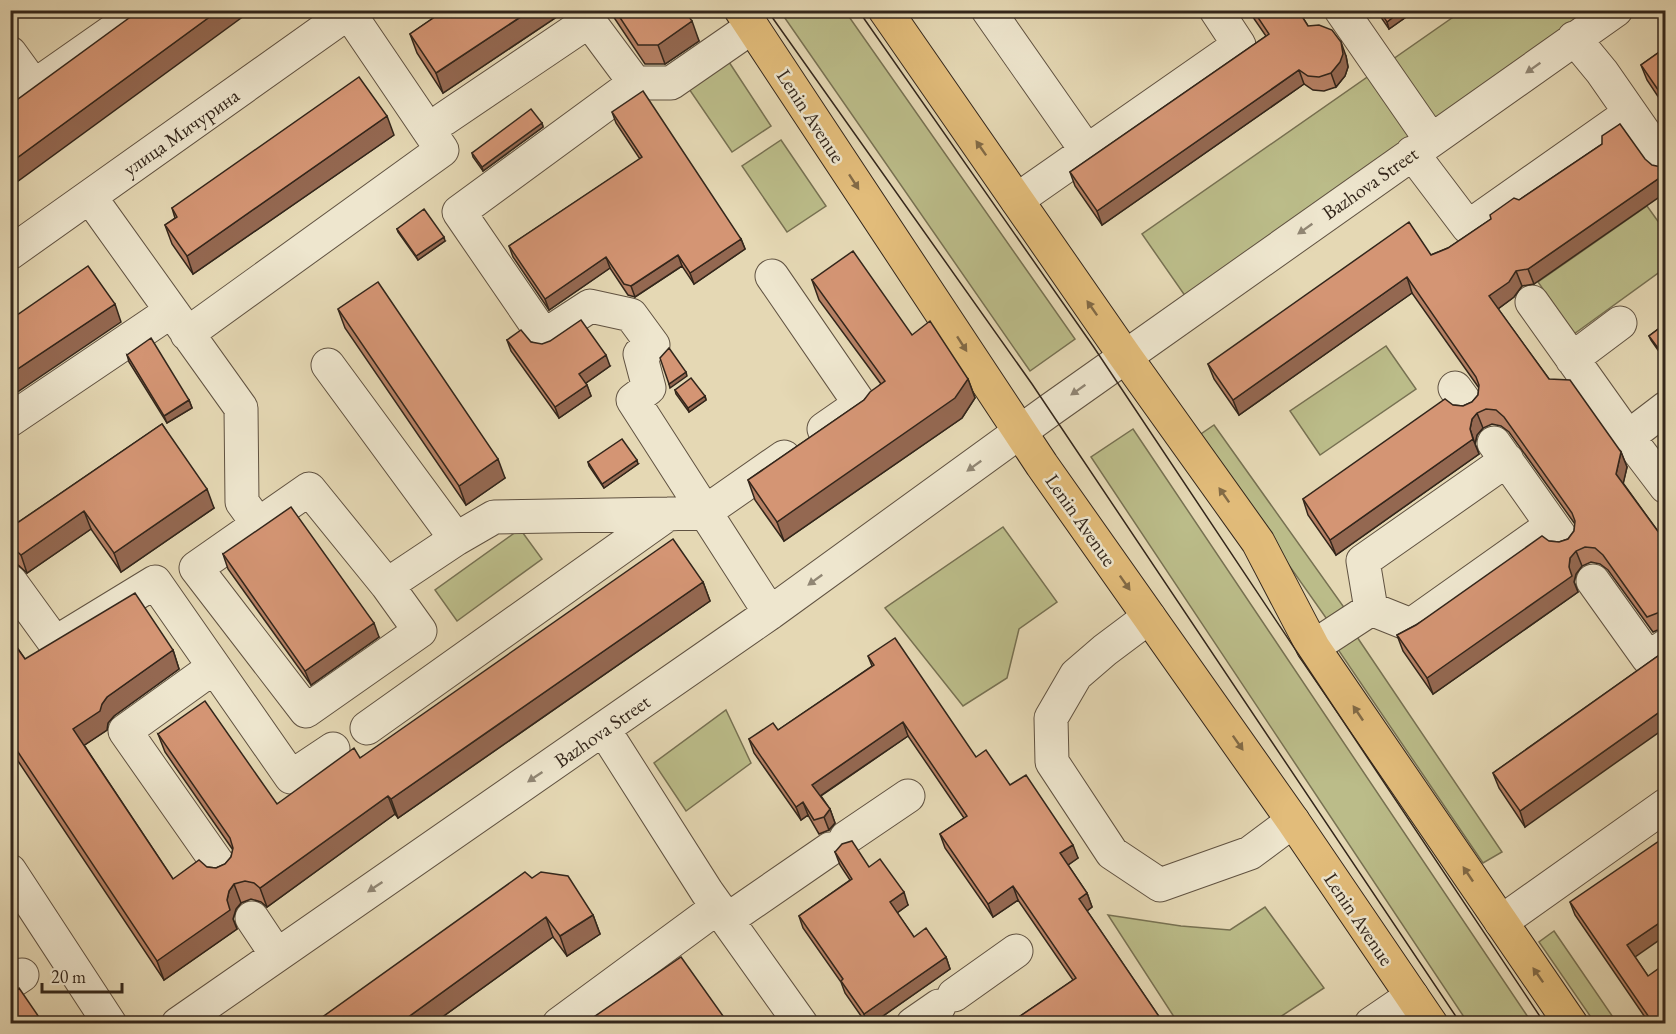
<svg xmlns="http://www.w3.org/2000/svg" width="1676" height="1034" viewBox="0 0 1676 1034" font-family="'EB Garamond',serif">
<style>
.green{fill:#bbbc89;stroke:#777152;stroke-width:1.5}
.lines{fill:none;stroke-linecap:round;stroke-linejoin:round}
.minor-casing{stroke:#605241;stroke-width:35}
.major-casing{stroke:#33261b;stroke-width:35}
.minor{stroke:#eee6ce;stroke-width:33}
.major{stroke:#e2bc7a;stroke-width:33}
.tram{stroke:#33261b;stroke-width:1.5}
.wall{fill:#b68064;stroke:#33261b;stroke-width:1.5}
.shaded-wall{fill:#946851;stroke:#33261b;stroke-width:1.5}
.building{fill:#d49574;stroke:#33261b;stroke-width:1.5}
.oneway{fill:#908674}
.oneway2{fill:#826a46}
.labels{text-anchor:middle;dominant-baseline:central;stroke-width:5;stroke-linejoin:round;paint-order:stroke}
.street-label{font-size:20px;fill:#33261b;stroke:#eee6ce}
</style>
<rect width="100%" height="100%" fill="#e5d8b4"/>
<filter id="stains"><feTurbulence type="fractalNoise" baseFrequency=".00333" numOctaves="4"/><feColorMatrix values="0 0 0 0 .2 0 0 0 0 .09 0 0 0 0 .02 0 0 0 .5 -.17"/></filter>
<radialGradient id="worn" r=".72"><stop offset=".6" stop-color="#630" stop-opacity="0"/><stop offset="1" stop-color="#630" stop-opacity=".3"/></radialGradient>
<!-- green -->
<path class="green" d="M780,11H845L1075,339L1030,371Z
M1462,11H1594L1188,300L1142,234Z
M727,59L771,126L732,152L687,86Z
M781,140L826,206L787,232L742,166Z
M1647,206L1665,231V268L1574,334L1538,282Z
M1386,346L1416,389L1320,455L1290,411Z
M1214,425L1348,613L1331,625L1198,436Z
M1133,429L1532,1023H1468L1091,457Z
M1003,527L1057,602L1019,629L1007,678L963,706L885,608Z
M520,529L542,559L457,621L435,590Z
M1355,634L1502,852L1483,863L1337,648Z
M726,710L751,763L686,811L654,763Z
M1265,907L1324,988L1271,1023H1178L1108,915L1181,926L1230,930Z
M1554,931L1617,1023H1595L1539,942Z"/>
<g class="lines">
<defs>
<path id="minor" d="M988,10L1086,150
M1341,10L1431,140
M752,27L671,83H635L459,212L544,336L590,306L631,315L653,345L640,354L649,388L633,400L770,613
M1574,38L1602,72L1666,164
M10,53L34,86
M10,103L143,10
M444,119L589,21L635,83
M1412,153L1468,227L1630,113
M90,197L241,408L242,502L258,524
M1017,200L1239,45L1216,10
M10,253L352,10
M772,276L860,404L824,429
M1532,302L1628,437L1666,487
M187,334L442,150L349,13
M1572,359L1620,323
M328,365L456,539
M1455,388L1466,403
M10,420L170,312
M1628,437L1666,408
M1494,443L1562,539
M1507,460L1363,561L1371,609L1411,625L1552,525
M309,489L387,585L420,631L306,711L196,568Z
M10,581L55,643L155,582L291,777L333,749
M1593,581L1648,658L1666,646
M387,585L456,539L494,517L668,514L705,512L784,457
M1149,617L1105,650L1076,675L1051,718L1052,762L1112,853L1160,885L1250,853L1293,821
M1313,647L1371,609
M214,667L125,731L221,868
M367,728L668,514
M604,730L707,892L801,1024
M846,838L908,796
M10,871L110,1024
M252,918L276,954
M727,920L830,849
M1501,922L1666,805
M10,983L22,975
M954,995L1016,951
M178,1024L770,613L1050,410L1616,10
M559,1024L718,907
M913,1024L939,1006
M1371,1024L1412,996"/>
<path id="major" d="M741,10L1042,465L1293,821L1431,1024
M885,10L1125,356L1258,542L1313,647L1571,1024"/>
</defs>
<!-- minor casing -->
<use href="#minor" class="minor-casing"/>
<!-- major casing -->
<use href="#major" class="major-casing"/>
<!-- minor -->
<use href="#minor" class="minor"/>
<!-- major -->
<use href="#major" class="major"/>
<!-- tram -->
<path class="tram" d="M767,10L1032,384L1461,1024
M858,10L1093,346L1545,1024"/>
</g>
<!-- wall -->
<path class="wall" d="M445,10H567L443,93L417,53L410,34Z
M609,10H684L699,41L665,64H645Z
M1248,10H1298L1308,26L1346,56L1348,67L1345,76L1336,87L1324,91L1313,90L1304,84L1102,225L1075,186L1070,172L1266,36Z
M1376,10H1416L1389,29Z
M1665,48V107L1647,80L1641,65Z
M612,112L741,239L745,249L694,284L682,266L635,297L628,295L610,268L549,310L513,257L509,246L640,159L616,123Z
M542,123L543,127L483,171L473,157L472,153Z
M1620,124L1534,284L1522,286L1514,297L1498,309L1549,379L1621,452L1627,467L1623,483L1665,541V627L1653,632L1608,570L1600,564L1591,562L1582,566L1576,574L1574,582L1578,592L1433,694L1403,651L1397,635L1416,625L1549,541L1559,542L1568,539L1574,531L1575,524L1509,432L1501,426L1492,424L1483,428L1477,435L1475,444L1479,454L1336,555L1308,515L1303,499L1453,405L1463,406L1472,402L1478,395L1479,388L1412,293L1239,415L1214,379L1208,364L1431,255L1448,248L1602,144Z
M394,135L193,274L172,244L165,225L175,218L172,208Z
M397,229L445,241L418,260L398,232Z
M812,280L912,335L968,379L975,398L962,418L784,541L755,500L748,480L864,400L881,384L819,300Z
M338,309L505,478L466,505L345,328Z
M1665,324V360L1651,340L1649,336Z
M507,340L531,342L610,366L586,383L591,396L559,418L511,351Z
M127,355L189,400L192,408L167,423L129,362Z
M675,390L705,396L706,400L689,412L676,394Z
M162,424L214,508L121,572L91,529L27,573L17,564L10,563V528Z
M588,462L638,464L604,488L589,466Z
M223,554L379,637L311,685L228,569Z
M703,582L710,601L398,818L395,814L267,907L261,902L251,899L241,903L236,909L233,919L237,929L164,980L10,749V626L17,645L16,646L25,659L173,650L179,669L114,716L108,723L107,730L84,745L173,879L207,867L216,868L225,864L231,857L233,850L165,752L158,734L277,804L360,758Z
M1665,651L1525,827L1499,788L1493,773Z
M868,656L976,757L1010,785L1078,858L1068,865L1087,893L1092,907L1087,911L1160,1018L1162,1023H1010L1073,980L1018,900L993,917L945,848L940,834L964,818L908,736L821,796L830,809L835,823L829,830L819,834L808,815L801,820L754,753L749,739L778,730L872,666Z
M835,852L869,867L908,905L897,913L914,937L946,957L950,969L873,1023H866L845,993L841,982L803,928L799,916L850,880L840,865Z
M532,878L593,915L600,934L567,956L553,937L434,1023H314Z
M1570,902L1635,957L1648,976L1665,1023H1649L1575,915Z"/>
<!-- shaded-wall -->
<path class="shaded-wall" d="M219,10H252L10,187V163Z
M531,10H567L443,93L436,73Z
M1036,10H1047L1039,17Z
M1402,10H1416L1389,29L1387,22Z
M692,21L699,41L665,64L658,45Z
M1341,42L1346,56L1348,67L1345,76L1336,87L1331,73Z
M1299,70L1304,84L1102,225L1097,211Z
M387,116L394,135L193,274L187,256Z
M542,123L543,127L483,171L482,167Z
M1665,174V193L1534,284L1528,269Z
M444,237L445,241L418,260L416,256Z
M741,239L745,249L694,284L690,273Z
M678,255L682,266L635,297L631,286Z
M606,257L610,268L549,310L545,299Z
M1516,271L1522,286L1514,297L1495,311L1489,296Z
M1407,277L1412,293L1239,415L1233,400Z
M115,304L121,322L10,397V374Z
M606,355L610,366L583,385L579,374Z
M686,372L687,376L670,388L669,384Z
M968,379L975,398L962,418L784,541L777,522Z
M587,385L591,396L559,418L555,407Z
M705,396L706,400L689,412L688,408Z
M189,400L192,408L167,423L164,416Z
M1477,413L1483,428L1477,435L1475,444L1470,429L1472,419Z
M1473,439L1479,454L1336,555L1330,540Z
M1621,452L1627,467L1622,489L1616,474Z
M498,459L505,478L466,505L459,486Z
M637,460L638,464L604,488L602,484Z
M207,489L214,508L121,572L114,553Z
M84,511L91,529L27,573L21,555Z
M1576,551L1582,566L1576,574L1574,582L1578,592L1433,694L1427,678L1569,567L1570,558Z
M703,582L710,601L398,818L391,799Z
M374,623L379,637L311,685L305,671Z
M11,626L17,645L12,649L10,645Z
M173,650L179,669L114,716L108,723L107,730L80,748L73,729L102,704L107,697Z
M1665,708V728L1525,827L1520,811Z
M903,722L908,736L817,798L812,785Z
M388,796L395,814L267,907L260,888Z
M803,802L808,815L801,820L796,807Z
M830,809L835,823L829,830L824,817Z
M1073,845L1078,858L1065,867L1060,853Z
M234,884L241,903L236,909L233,919L237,929L164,980L157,961L227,900L229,891Z
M1013,886L1018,900L993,917L988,904Z
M904,892L908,905L894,915L890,902Z
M1087,893L1092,907L1084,913L1079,899Z
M593,915L600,934L567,956L560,936Z
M546,917L553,937L434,1023H400Z
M1665,919V936L1632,959L1627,945Z
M946,957L950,969L873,1023H867L864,1014Z
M1665,1015V1023H1653Z
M1160,1018L1162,1023H1152Z"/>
<!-- building -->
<path class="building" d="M140,10H219L10,163V105Z
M445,10H531L436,73L410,34Z
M615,10H684L692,21L658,45H638Z
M1253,10H1298L1308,26L1319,25L1332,30L1341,42L1343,54L1340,62L1331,73L1319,77L1308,76L1299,70L1097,211L1070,172L1269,34Z
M1379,10H1402L1387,22Z
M1665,48V100L1641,65Z
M359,77L387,116L187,256L165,225L177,217L172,208Z
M643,91L741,239L690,273L678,255L631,286L624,284L606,257L545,299L509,246L642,157L612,112Z
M531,109L542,123L482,167L472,153Z
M1620,124L1645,159L1652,165L1661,167L1665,166V174L1528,269L1516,271L1509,282L1489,296L1549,379L1570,380L1621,452L1616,474L1665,541V613L1660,612L1647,617L1603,555L1595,548L1585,547L1576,551L1570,558L1569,567L1572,576L1427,678L1397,635L1416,625L1542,536L1549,541L1559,542L1568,539L1574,531L1575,521L1572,513L1504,417L1496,410L1486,409L1477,413L1472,419L1470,429L1473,439L1330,540L1303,499L1445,399L1453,405L1463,406L1472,402L1478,395L1479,385L1476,377L1407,277L1233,400L1208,364L1409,222L1431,255L1448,248L1491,219L1490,215L1514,198L1519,200L1602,144V136Z
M424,209L444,237L416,256L397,229Z
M853,251L912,335L930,321L968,379L955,398L777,522L748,480L864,400L870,392L885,381L812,280Z
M88,266L115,304L10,374V320Z
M378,282L498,459L459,486L338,309Z
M581,320L606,355L579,374L587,385L555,407L507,340L521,330L531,342L542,344L550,341Z
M1665,324V355L1664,356L1649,336Z
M151,338L189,400L164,416L127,355Z
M669,348L686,372L669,384L660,358Z
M691,378L705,396L688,408L675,390Z
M162,424L207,489L114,553L84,511L21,555L10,545V528Z
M622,439L637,460L602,484L588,462Z
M291,507L374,623L305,671L223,554Z
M673,539L703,582L391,799L388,796L260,888L254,883L245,881L234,884L229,891L227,900L230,910L157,961L10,740V638L25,659L135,593L173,650L107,697L102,704L100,711L73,729L173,879L199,860L207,867L216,868L225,864L231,857L233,848L230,838L158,734L205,701L277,804L354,748L360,758Z
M895,638L976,757L986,750L1010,785L1026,775L1073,845L1060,853L1087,893L1079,899L1160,1018L1152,1023H1010L1076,978L1013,886L988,904L940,834L967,816L903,722L812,785L830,809L824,817L814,820L803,802L796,807L749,739L773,723L778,730L874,665L868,656Z
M1665,651V708L1520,811L1493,773Z
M1665,837V919L1627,945L1648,976L1665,964V1015L1653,1023L1570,902Z
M852,841L869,867L880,859L904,892L890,902L914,937L926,928L946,957L864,1014L841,981L843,979L799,916L852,879L835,852L842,844Z
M525,872L532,878L541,872L568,876L593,915L560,936L546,917L400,1023H314Z
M681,957L728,1023H585Z
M19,988L43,1023H10V995Z"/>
<!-- one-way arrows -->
<defs><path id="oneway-solid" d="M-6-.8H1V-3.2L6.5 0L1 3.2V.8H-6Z" transform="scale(1.5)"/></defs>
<g class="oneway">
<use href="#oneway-solid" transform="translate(1533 68) rotate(145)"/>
<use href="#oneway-solid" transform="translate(1305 229) rotate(145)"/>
<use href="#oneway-solid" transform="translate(1078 390) rotate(145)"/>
<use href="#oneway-solid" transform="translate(974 466) rotate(144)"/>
<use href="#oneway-solid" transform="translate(815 580) rotate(144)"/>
<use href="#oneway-solid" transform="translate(535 777) rotate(146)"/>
<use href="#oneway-solid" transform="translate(375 887) rotate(146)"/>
</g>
<g class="oneway2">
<use href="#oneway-solid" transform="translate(981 148) rotate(-125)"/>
<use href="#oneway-solid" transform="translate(854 182) rotate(57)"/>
<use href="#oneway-solid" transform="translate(1092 308) rotate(-125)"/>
<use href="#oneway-solid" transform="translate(962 344) rotate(57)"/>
<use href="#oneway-solid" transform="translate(1224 495) rotate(-125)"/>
<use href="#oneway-solid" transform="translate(1125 583) rotate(55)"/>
<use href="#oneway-solid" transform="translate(1358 713) rotate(-124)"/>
<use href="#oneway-solid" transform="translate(1238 743) rotate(55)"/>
<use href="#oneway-solid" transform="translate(1468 874) rotate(-124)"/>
<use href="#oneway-solid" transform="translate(1538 975) rotate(-125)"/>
</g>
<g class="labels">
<!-- street labels -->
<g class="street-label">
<text transform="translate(811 116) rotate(57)">Lenin Avenue</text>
<text transform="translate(181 132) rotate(-35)">улица Мичурина</text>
<text transform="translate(1370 183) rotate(-35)">Bazhova Street</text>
<text transform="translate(1081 520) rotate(55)">Lenin Avenue</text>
<text transform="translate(602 731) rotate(-35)">Bazhova Street</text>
<text transform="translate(1359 919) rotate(56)">Lenin Avenue</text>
</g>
</g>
<!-- margin -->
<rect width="1676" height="1034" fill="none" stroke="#e5d8b4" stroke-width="36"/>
<rect x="12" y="12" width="1652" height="1010" fill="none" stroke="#33261b" stroke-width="3"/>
<rect x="18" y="18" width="1640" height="998" fill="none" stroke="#33261b" stroke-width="1.5"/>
<!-- scale -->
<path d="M42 983v9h80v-9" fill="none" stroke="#33261b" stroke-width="3"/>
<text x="51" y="983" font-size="18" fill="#33261b" stroke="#eee6ce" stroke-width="4.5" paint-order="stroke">20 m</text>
<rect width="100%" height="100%" filter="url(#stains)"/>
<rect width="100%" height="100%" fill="url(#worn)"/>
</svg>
